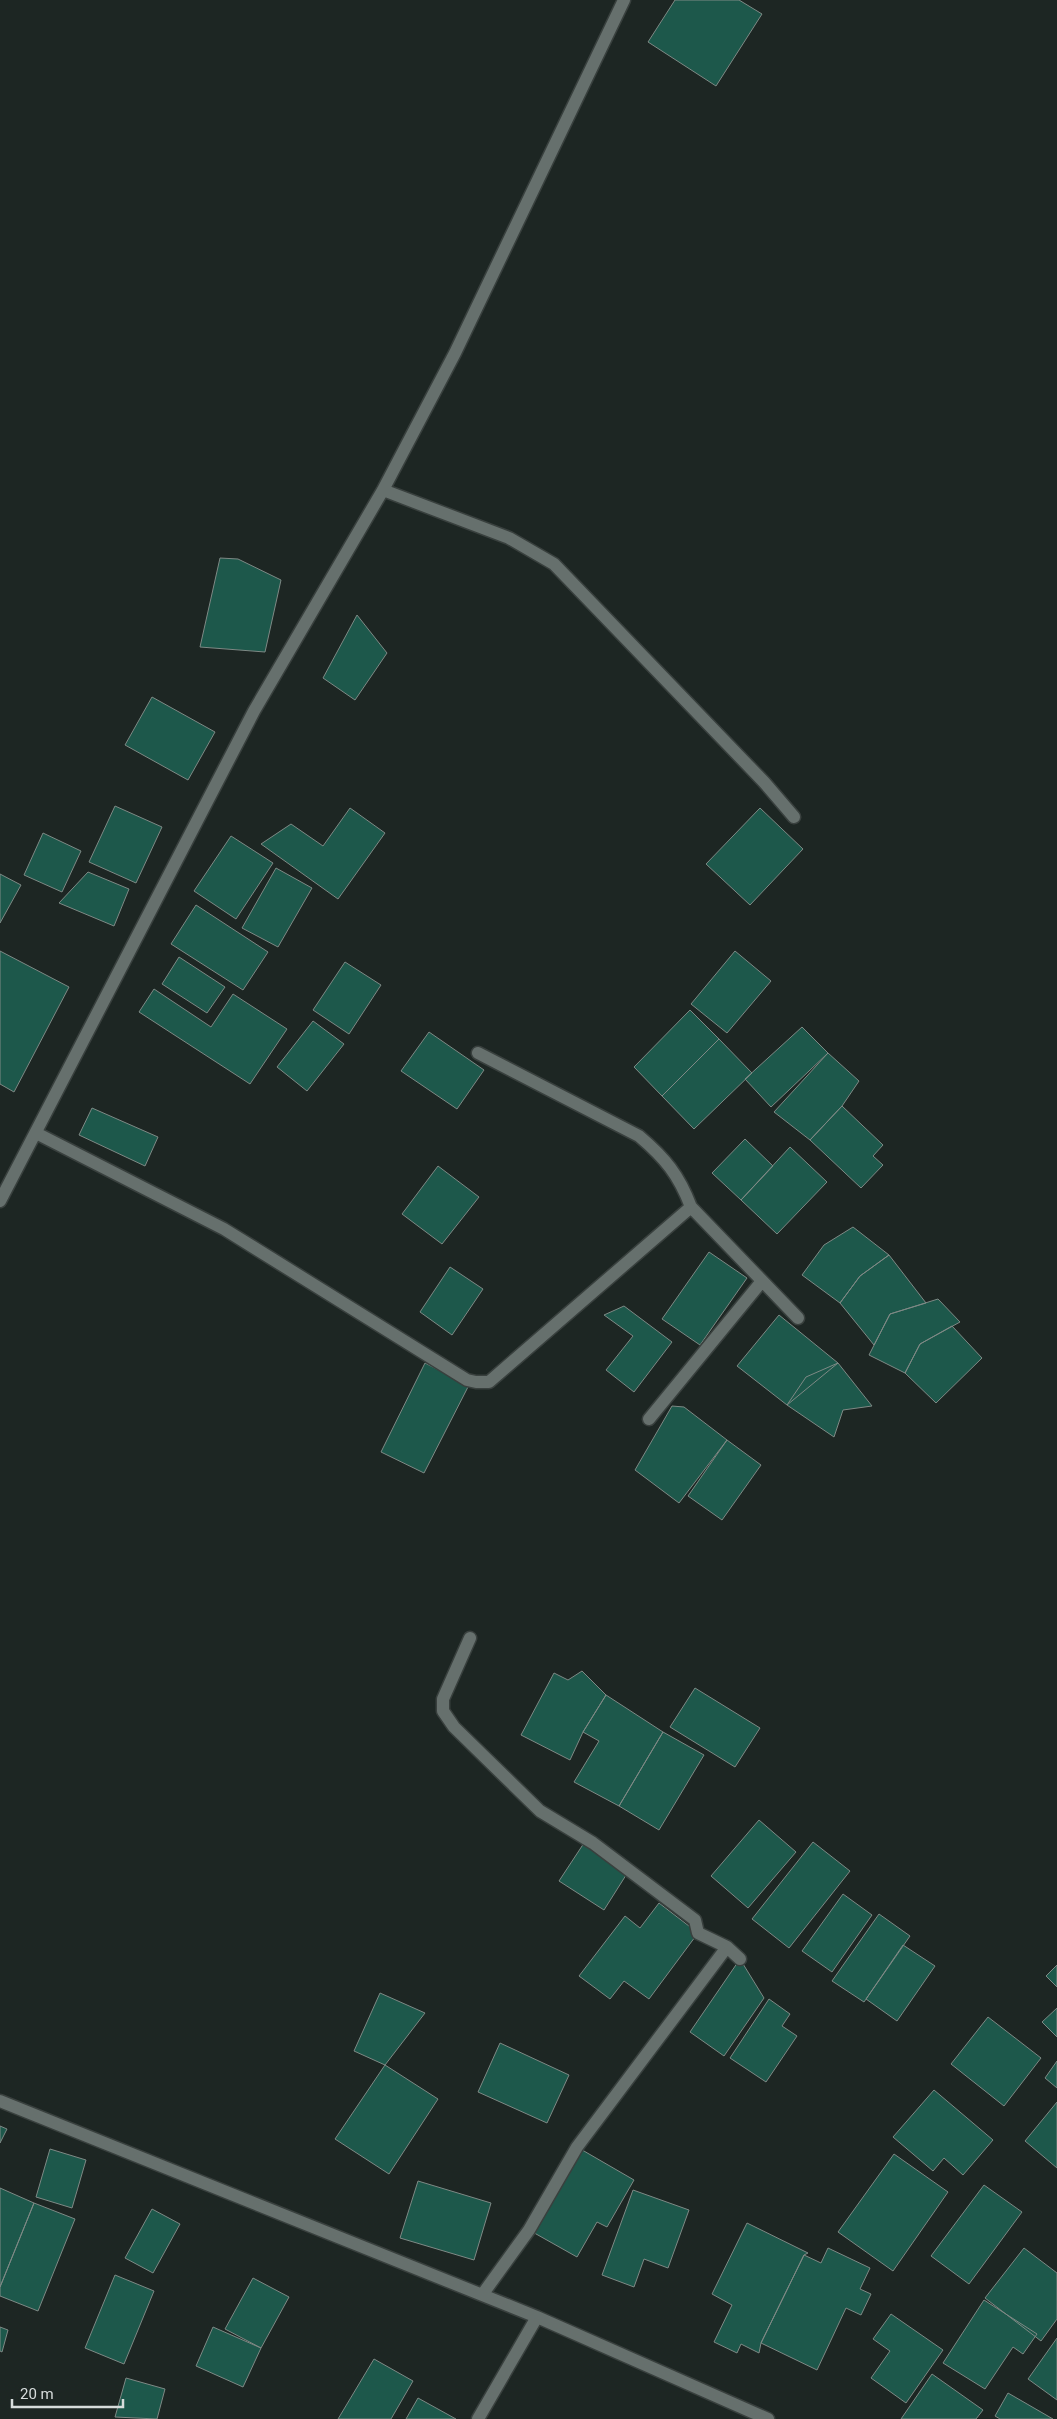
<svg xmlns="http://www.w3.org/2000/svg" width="1057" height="2419" viewBox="0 0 1057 2419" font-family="Roboto,sans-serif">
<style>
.building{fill:#1d584b;stroke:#7e8985}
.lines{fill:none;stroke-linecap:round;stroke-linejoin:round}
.street-casing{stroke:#39403e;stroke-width:15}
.street{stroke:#66706d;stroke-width:12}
</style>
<rect width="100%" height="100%" fill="#1d2623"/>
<!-- building -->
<path class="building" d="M675,0H739L762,14L716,86L648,42Z
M220,558L238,559L281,580L265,652L200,647Z
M357,615L387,653L355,700L323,678Z
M152,697L215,732L188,780L125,745Z
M115,806L162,827L136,883L89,862Z
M350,808L385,833L338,899L261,844L291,824L323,846Z
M760,808L803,849L750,905L706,864Z
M43,833L81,851L62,892L24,875Z
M231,836L273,863L236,919L194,891Z
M276,868L312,888L278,947L242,928Z
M88,872L129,889L114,926L59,903Z
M0,874L21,885L0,923Z
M196,905L268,952L243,990L171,944Z
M0,951L69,987L14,1092L0,1084Z
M735,951L771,981L727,1033L691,1004Z
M179,957L225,987L207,1013L162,984Z
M345,962L381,985L349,1034L313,1010Z
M154,989L211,1027L233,994L287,1029L250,1084L139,1012Z
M690,1010L719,1039L662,1096L634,1067Z
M313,1021L344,1044L307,1091L277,1067Z
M802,1027L828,1053L771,1107L745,1079Z
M429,1032L484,1070L457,1109L401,1071Z
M719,1039L752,1073L694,1129L662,1096Z
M828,1053L859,1081L842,1106L810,1140L774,1112Z
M842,1106L883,1145L873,1156L883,1165L861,1188L810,1140Z
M92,1108L158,1137L145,1166L79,1135Z
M745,1139L773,1166L741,1200L712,1173Z
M790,1147L827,1182L777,1234L741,1200Z
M438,1166L479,1197L442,1244L402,1214Z
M853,1227L889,1255L860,1276L840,1303L802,1275L824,1245Z
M709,1252L747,1278L700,1345L662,1319Z
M889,1255L926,1303L890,1314L874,1345L840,1303L860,1276Z
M450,1267L483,1289L452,1335L420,1312Z
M938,1299L960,1322L920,1344L905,1373L869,1355L890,1314Z
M624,1306L672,1342L634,1392L606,1370L633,1336L604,1315Z
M779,1315L838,1363L787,1405L737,1366Z
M952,1326L982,1358L936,1403L905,1373L920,1344Z
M425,1363L469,1385L424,1473L381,1452Z
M838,1363L872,1406L843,1410L834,1437L787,1405L806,1377Z
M672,1406L684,1407L727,1440L679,1503L635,1470Z
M727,1440L761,1465L722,1520L688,1496Z
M582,1671L606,1695L583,1732L570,1760L521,1735L554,1673L568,1680Z
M695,1688L760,1728L735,1767L670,1727Z
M606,1695L663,1732L619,1806L574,1782L599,1741L583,1732Z
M663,1732L704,1755L659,1830L619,1806Z
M759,1820L796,1852L748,1908L711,1876Z
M813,1842L850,1871L789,1948L752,1919Z
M584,1843L628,1872L604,1910L559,1881Z
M843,1894L872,1915L832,1972L802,1951Z
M659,1903L698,1933L649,1999L624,1981L610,1999L579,1976L625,1916L640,1928Z
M879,1914L910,1936L864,2002L832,1981Z
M903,1945L935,1966L897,2021L866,1999Z
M740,1959L764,1998L724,2056L690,2032Z
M1057,1965V1987L1046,1976Z
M380,1993L425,2013L385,2065L354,2051Z
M769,1999L790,2014L782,2026L797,2036L766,2082L730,2058Z
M1057,2008V2037L1042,2022Z
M988,2017L1041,2058L1004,2106L951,2064Z
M500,2043L569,2075L547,2123L478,2092Z
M1057,2061V2088L1045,2078Z
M385,2065L438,2099L389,2174L335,2139Z
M934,2090L993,2140L963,2175L944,2158L933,2171L893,2137Z
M1057,2102V2168L1025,2141Z
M0,2126L7,2129L0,2143Z
M577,2147L634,2180L607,2227L597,2222L577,2257L529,2230Z
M50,2149L86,2160L72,2208L36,2197Z
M894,2154L948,2192L893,2271L838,2232Z
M418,2181L491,2203L474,2260L400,2238Z
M984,2185L1022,2212L969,2284L931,2256Z
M0,2188L34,2203L0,2287Z
M633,2190L689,2210L668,2268L644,2259L634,2287L602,2275Z
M34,2203L75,2219L38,2311L0,2296V2287Z
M152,2209L180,2224L153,2273L125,2258Z
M747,2223L808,2253L804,2255L761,2343L759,2353L741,2344L737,2353L714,2342L732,2305L712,2294Z
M828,2248L870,2268L860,2289L871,2294L861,2315L846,2308L817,2370L761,2343L804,2255L821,2263Z
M1024,2248L1057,2273V2319L1041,2341L985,2298Z
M115,2275L154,2291L124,2364L85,2348Z
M253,2278L289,2297L261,2348L225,2329Z
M984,2300L1037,2334L1023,2354L1013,2347L985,2389L943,2363Z
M891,2314L943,2350L906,2403L871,2378L890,2351L873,2339Z
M0,2327L8,2330L2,2352L0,2351Z
M213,2327L261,2348L243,2387L196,2366Z
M1057,2338V2400L1028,2379Z
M374,2359L413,2381L391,2419H338Z
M932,2374L983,2410L976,2419H901Z
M126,2378L165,2389L157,2419L115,2417Z
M1008,2393L1053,2419H1000L995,2416Z
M418,2398L456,2419H406Z"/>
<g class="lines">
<defs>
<path id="street" d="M383,490L509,538L554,564L764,782L794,817
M478,1053L639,1136C665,1158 679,1175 691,1207
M36,1133L224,1229L467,1380L476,1382H489L691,1207L798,1318
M0,1201L254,711L383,490L455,353L624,0
M649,1419L762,1281
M470,1638L443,1699V1711L454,1727L540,1811L593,1843L695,1920L698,1933L727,1947L740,1959
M0,2101L537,2317L768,2419
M482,2295L529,2230L577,2147L727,1947
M478,2419L537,2317"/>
</defs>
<!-- street casing -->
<use href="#street" class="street-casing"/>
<!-- street -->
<use href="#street" class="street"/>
</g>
<!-- scale -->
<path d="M12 2399v8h111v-8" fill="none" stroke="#d7dcdb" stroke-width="2.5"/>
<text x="20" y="2399" font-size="15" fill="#d7dcdb" stroke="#1d2623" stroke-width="4" paint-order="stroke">20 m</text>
</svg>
